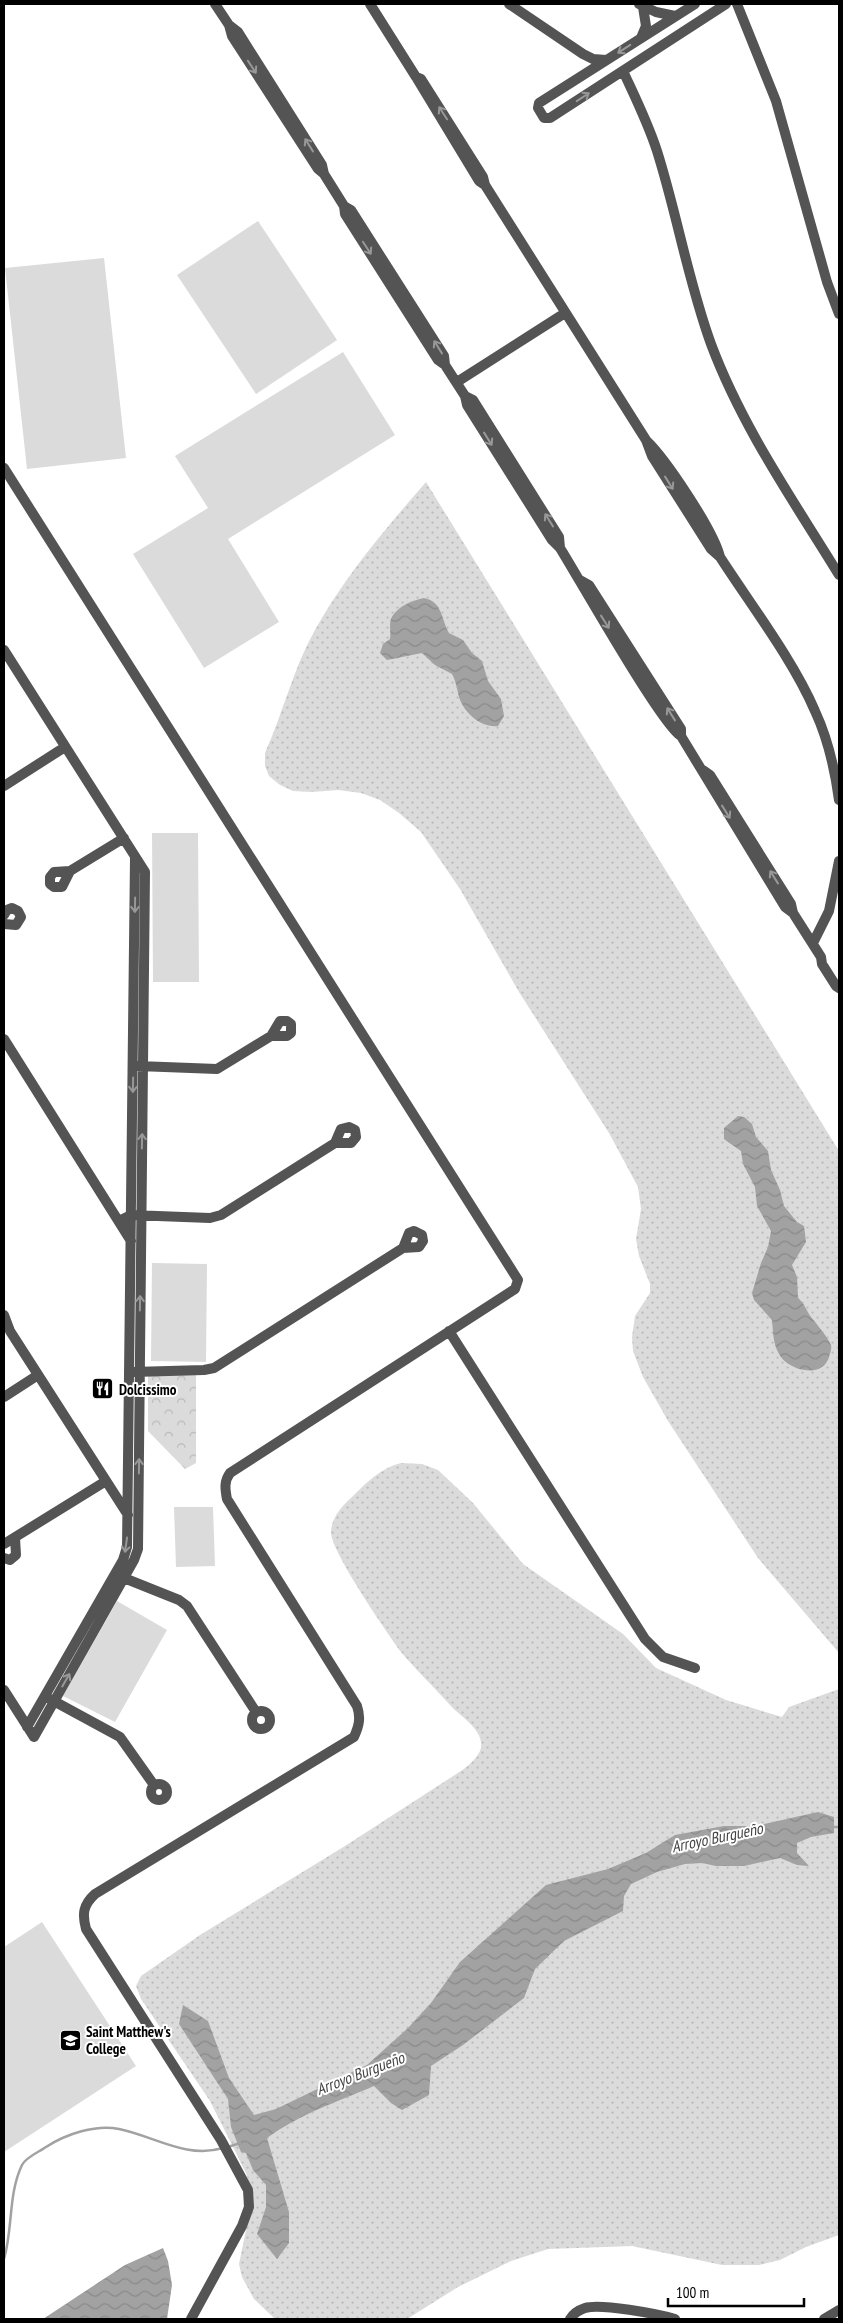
<svg xmlns="http://www.w3.org/2000/svg" width="843" height="2323" viewBox="0 0 843 2323" font-family="'PT Sans Narrow',sans-serif">
<style>
.grass{fill:url(#grass-dots)}
.park{fill:url(#park-crowns)}
.pitch{fill:#dbdbdb}
.water{fill:url(#water-waves)}
.lines{fill:none;stroke-linecap:round;stroke-linejoin:round}
.stream{stroke:#a2a2a2;stroke-width:2.5}
.minor{stroke:#545454;stroke-width:10}
.oneway{stroke:#989898}
.labels{text-anchor:middle;dominant-baseline:central;stroke-width:4;stroke-linejoin:round;paint-order:stroke}
.poi-label{font-size:15px;font-weight:bold;fill:#000;stroke:#fff;text-anchor:start}
.water-label{font-size:16px;font-style:italic;fill:#434343;stroke:#fff}
</style>
<defs>
<pattern id="grass-dots" width="8" height="8" patternUnits="userSpaceOnUse" patternTransform="scale(1.25)"><rect width="8" height="8" fill="#dbdbdb"/><path d="M2 2h.1M6 6h.1" fill="none" stroke="#bababa" stroke-width="1.8" stroke-linecap="round"/></pattern>
<pattern id="park-crowns" width="20" height="18" patternUnits="userSpaceOnUse" patternTransform="scale(1.25)"><rect width="20" height="18" fill="#dbdbdb"/><path d="M2 6a3 3 0 1 1 6 0M12 15a3 3 0 1 1 6 0" fill="none" stroke="#bababa"/></pattern>
<pattern id="water-waves" width="16" height="10" patternUnits="userSpaceOnUse" patternTransform="scale(1.25)"><rect width="16" height="10" fill="#a2a2a2"/><path d="M0 5q4-4 8 0t8 0" fill="none" stroke="#8a8a8a"/></pattern>
</defs>
<rect width="100%" height="100%" fill="#fff"/>
<!-- grass -->
<path class="grass" d="M426,482L839,1151V1653L758,1558L668,1421L643,1377L633,1351L632,1337L635,1316L650,1293V1284L639,1256L636,1239L641,1209L638,1187L609,1133L519,992L460,889L421,832L399,813L380,800L361,793L338,790L312,792L293,791L280,785L269,776L265,766V753C283,713 293,669 315,630C345,576 386,528 426,482Z
M401,1463L422,1464L438,1470L473,1503L523,1564L623,1634L656,1668L726,1700L782,1717L789,1707L839,1689V2235L806,2247L780,2260L759,2265H722L632,2246L548,2249L511,2261L458,2287L407,2319H275L254,2299L242,2277L239,2264L253,2196L246,2173L210,2101L141,1999L136,1986L141,1976L200,1935L345,1846L464,1769C472,1762 483,1754 481,1742C479,1727 460,1716 450,1705C434,1687 416,1670 401,1652C388,1634 329,1549 331,1531C332,1517 342,1506 352,1497C367,1482 381,1468 401,1463Z"/>
<!-- park -->
<path class="park" d="M196,1373V1463L185,1469L148,1431V1375Z"/>
<!-- pitch -->
<path class="pitch" d="M258,221L337,340L256,394L177,275Z
M104,258L126,458L27,469L5,268Z
M343,352L395,435L228,539L279,622L204,668L133,554L208,508L175,456Z
M152,833H198L199,982H153Z
M152,1263L207,1264L206,1362L151,1361Z
M174,1507H213L215,1566L176,1567Z
M117,1601L167,1630L115,1722L63,1696Z
M42,1922L136,2066L4,2152V1947Z"/>
<!-- water -->
<path class="water" d="M424,598C443,602 441,619 449,633L463,640L472,653L482,661L488,681L501,699L504,716L498,726C481,728 464,713 459,697C457,689 456,681 452,674L435,665L422,653L387,660L380,653L383,644L390,639C391,633 389,624 391,619C396,607 413,600 424,598Z
M738,1116L744,1117L752,1124L756,1137L768,1151L771,1170L780,1190L784,1206L797,1222L804,1226L806,1242L792,1265L797,1277L798,1298C805,1304 806,1310 811,1317C816,1323 829,1339 831,1345C832,1349 830,1353 829,1357C823,1379 788,1371 779,1354C773,1344 773,1331 772,1320L754,1300L752,1293L761,1263L768,1247L771,1231L757,1206L755,1187L743,1164L741,1151L724,1139V1128Z
M818,1812L834,1817V1833L811,1837L797,1843V1853L809,1866L797,1865L780,1858L744,1866H716L702,1863L685,1864L657,1872L631,1884L624,1896L623,1911L564,1941L535,1969L524,1998L463,2045L431,2066L429,2095L402,2110L391,2103L374,2086C337,2102 300,2114 267,2138L289,2212V2243L277,2259L257,2234L266,2207V2185L253,2170L246,2153L241,2152L231,2127L228,2099L179,2024L183,2005L208,2021L229,2078L254,2115L276,2109L367,2065L408,2028L431,2003L460,1962L546,1885L608,1869L646,1853L675,1835L724,1826H755Z
M163,2248L168,2261L172,2285L167,2319H43L125,2265Z"/>
<g class="lines">
<!-- stream -->
<path class="stream" d="M832,1827H839
M228,2147L240,2143
M4,2259C13,2229 8,2194 22,2165C26,2157 39,2152 46,2147C66,2134 96,2124 119,2129C154,2136 186,2159 223,2148"/>
<!-- minor -->
<path class="minor" d="M215,4L229,25L238,32L322,165L324,174L318,169L232,36L229,25
M370,4L416,77
M509,4L583,54L593,59L606,60
M639,4L656,12L675,16
M695,4L539,103L538,108L544,118H550L726,4
M737,4L776,101L827,282L839,314
M641,38L646,26L643,7
M623,71C635,97 648,123 657,151C677,214 688,281 711,344C742,427 793,500 839,575
M324,174L344,206L351,210L444,356L445,365L438,360L345,214L344,206
M485,185L479,181L416,77L421,79L483,177L485,185L646,440L652,456L711,549L720,557C714,531 666,459 646,440
M445,365L465,396L467,405L552,540L560,548L559,537L473,400L465,396
M457,382L565,313
M4,468L518,1280L515,1289L230,1473C224,1481 225,1489 227,1499L357,1706C361,1718 359,1726 354,1737L95,1894C83,1905 82,1914 86,1929L221,2140L248,2190L249,2207L242,2226L191,2319
M560,548C577,575 664,729 681,736V729L589,585L580,580
M720,557C751,605 793,660 815,711C828,739 835,770 839,800
M4,650L145,872L138,1549L134,1560L34,1737L4,1690
M681,736L785,907L793,913L791,904L710,775L703,770
M4,786L65,747
M70,871L62,887H54L50,884V877L54,872L70,871L124,838
M793,913L821,957L822,964L836,986L839,988
M4,915L7,910L12,908L18,911L21,917L16,925L4,924
M813,943L829,911L839,861
M4,1039L131,1241
M138,1066L217,1069L271,1036H287L291,1033V1024L287,1021H280L271,1036
M119,1221L131,1215L210,1218L221,1215L335,1143H351L356,1137L355,1130L349,1127L341,1129L335,1143
M4,1315L10,1331L128,1515
M449,1331L645,1639L663,1657L695,1668
M133,1372L204,1370L214,1368L403,1248L419,1247L423,1241L422,1235L414,1231L409,1233L403,1248
M4,1397L38,1375
M4,1544L106,1481
M4,1558L10,1560L16,1555L15,1538
M119,1576L179,1600L187,1606L256,1712
M50,1699L120,1737L154,1785
M252 1720a9 9 0 1 1 18 0a9 9 0 1 1-18 0Z
M27,1727L123,1560L127,1547L135,858
M151 1792a8 8 0 1 1 16 0a8 8 0 1 1-16 0Z
M570,2319C573,2314 579,2310 585,2308C600,2303 658,2314 675,2319
M824,2319L839,2310"/>
</g>
<!-- one-way arrows -->
<defs><path id="oneway-shaft" d="M-6 0H5M1.5-3L5.5 0L1.5 3" fill="none" stroke-width="1.6" stroke-linecap="round" stroke-linejoin="round" transform="scale(1.25)"/></defs>
<g class="oneway">
<use href="#oneway-shaft" transform="translate(624 49) rotate(147)"/>
<use href="#oneway-shaft" transform="translate(252 67) rotate(57)"/>
<use href="#oneway-shaft" transform="translate(583 97) rotate(-33)"/>
<use href="#oneway-shaft" transform="translate(443 113) rotate(-123)"/>
<use href="#oneway-shaft" transform="translate(309 145) rotate(-122)"/>
<use href="#oneway-shaft" transform="translate(367 248) rotate(57)"/>
<use href="#oneway-shaft" transform="translate(438 347) rotate(-122)"/>
<use href="#oneway-shaft" transform="translate(488 439) rotate(58)"/>
<use href="#oneway-shaft" transform="translate(669 483) rotate(58)"/>
<use href="#oneway-shaft" transform="translate(549 520) rotate(-122)"/>
<use href="#oneway-shaft" transform="translate(605 622) rotate(58)"/>
<use href="#oneway-shaft" transform="translate(671 714) rotate(-122)"/>
<use href="#oneway-shaft" transform="translate(726 812) rotate(58)"/>
<use href="#oneway-shaft" transform="translate(774 877) rotate(-122)"/>
<use href="#oneway-shaft" transform="translate(135 905) rotate(91)"/>
<use href="#oneway-shaft" transform="translate(133 1085) rotate(91)"/>
<use href="#oneway-shaft" transform="translate(142 1141) rotate(-89)"/>
<use href="#oneway-shaft" transform="translate(140 1303) rotate(-89)"/>
<use href="#oneway-shaft" transform="translate(139 1466) rotate(-89)"/>
<use href="#oneway-shaft" transform="translate(126 1545) rotate(98)"/>
<use href="#oneway-shaft" transform="translate(66 1680) rotate(-60)"/>
</g>
<!-- icons -->
<defs>
<symbol id="restaurant-square" viewBox="-11 -11 22 22"><rect x="-9" y="-9" width="18" height="18" rx="4" fill="#000" stroke="#fff"/><path d="M-5-6h1v4h1v-4h1v4h1v-4h1v5L-1.5 .5V6h-2V.5L-5-1ZM5-6V6H3V1.5H1.5Q1.5-4 5-6Z" fill="#fff"/></symbol>
<symbol id="school-square" viewBox="-11 -11 22 22"><rect x="-9" y="-9" width="18" height="18" rx="4" fill="#000" stroke="#fff"/><path d="M0-5L7-2L0 1L-7-2ZM-4 1L0 2.5L4 1V4Q0 6-4 4Z" fill="#fff"/></symbol>
</defs>
<g fill-rule="evenodd">
<use href="#restaurant-square" x="90" y="1376" width="25" height="25"/>
<use href="#school-square" x="58" y="2028" width="25" height="25"/>
</g>
<g class="labels">
<!-- poi labels -->
<g class="poi-label">
<text x="119" y="1389">Dolcissimo</text>
<text x="86" y="2031">Saint Matthew's<tspan x="86" dy="17">College</tspan></text>
</g>
<!-- water labels -->
<g class="water-label">
<text transform="translate(717 1837) rotate(-12)">Arroyo Burgueño</text>
<text transform="translate(360 2073) rotate(-21)">Arroyo Burgueño</text>
</g>
</g>
<!-- border -->
<rect width="843" height="2323" fill="none" stroke="#000000" stroke-width="10"/>
<!-- scale -->
<path d="M668 2298v8h136v-8" fill="none" stroke="#000000" stroke-width="2.5"/>
<text x="676" y="2298" font-size="15" fill="#000000" stroke="#ffffff" stroke-width="4" paint-order="stroke">100 m</text>
</svg>
